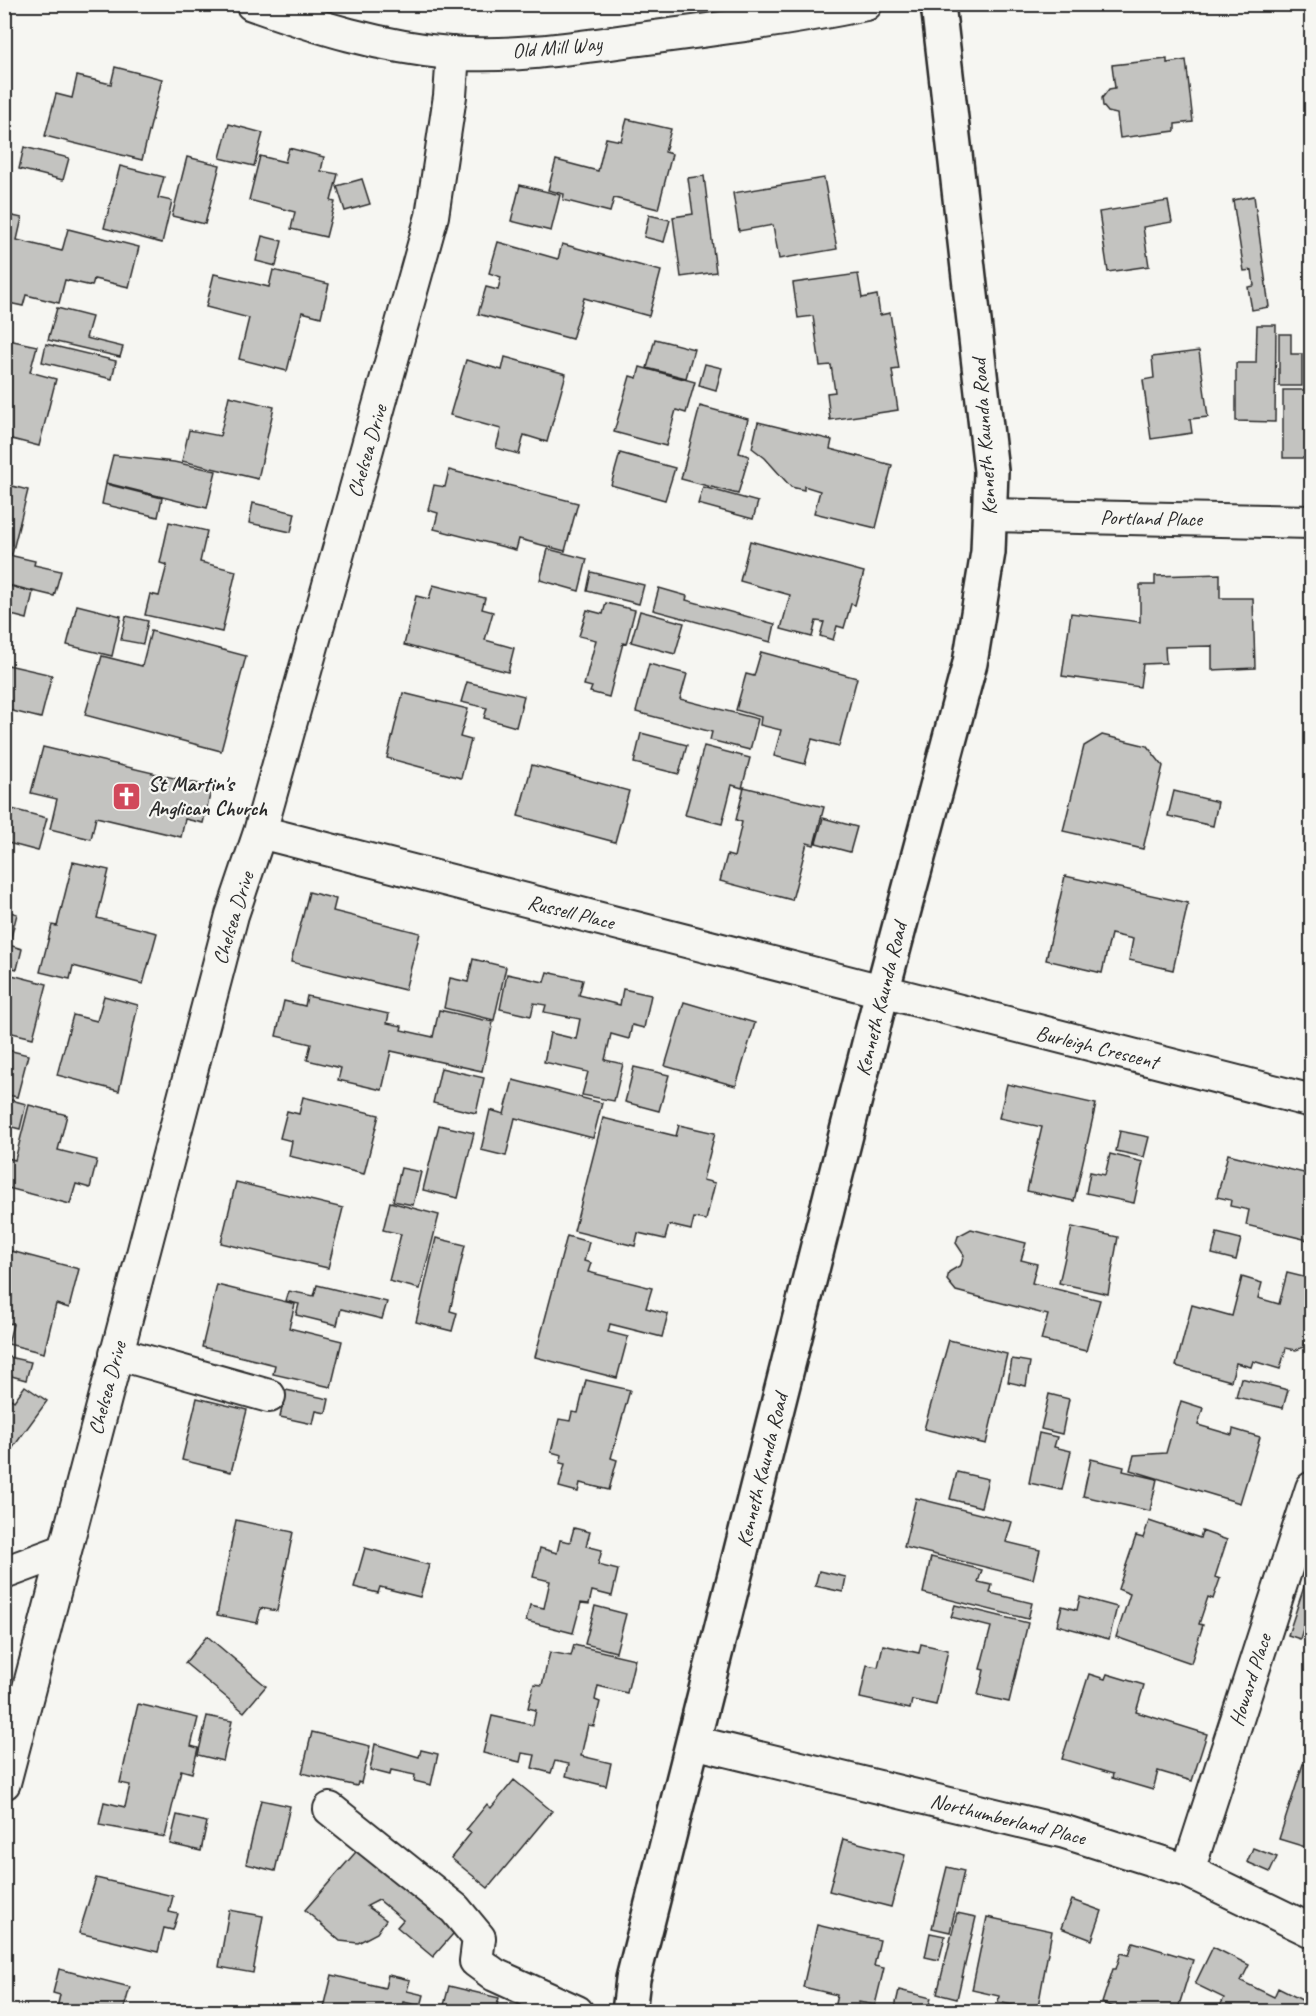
<svg xmlns="http://www.w3.org/2000/svg" width="1316" height="2016" viewBox="0 0 1316 2016" font-family="Caveat,sans-serif">
<style>
.building{fill:#c3c3c0;stroke:#2b2b2b;stroke-width:1.5}
.lines{fill:none;stroke-linecap:round;stroke-linejoin:round}
.minor-casing{stroke:#2b2b2b;stroke-width:36}
.major-casing{stroke:#2b2b2b;stroke-width:38}
.minor{stroke:#f6f6f2;stroke-width:32}
.major{stroke:#f6f6f2;stroke-width:33}
.labels{text-anchor:middle;dominant-baseline:central;stroke-width:4.5;stroke-linejoin:round;paint-order:stroke}
.street-label{font-size:21px;fill:#2b2b2b;stroke:#f6f6f2}
.poi-label{font-size:21px;font-weight:bold;fill:#2b2b2b;stroke:#f6f6f2;text-anchor:start}
</style>
<rect width="100%" height="100%" fill="#f6f6f2"/>
<filter id="ink" filterUnits="userSpaceOnUse"><feTurbulence type="fractalNoise" baseFrequency=".0167" numOctaves="2"/><feDisplacementMap in="SourceGraphic" scale="12" xChannelSelector="R" yChannelSelector="G"/><feConvolveMatrix kernelMatrix="1 2 1 2 8 2 1 2 1" color-interpolation-filters="sRGB"/></filter>
<g filter="url(#ink)">
<!-- building -->
<path class="building" d="M1167,59V63L1186,60L1193,122L1175,124V131L1120,138L1117,114L1108,112L1103,106L1102,98L1109,89L1115,88L1112,65Z
M115,67L162,79L142,160L45,136L56,94L72,98L77,76L111,84Z
M627,119L671,129L665,152L672,154L658,209L614,198L610,212L563,200L564,194L548,190L556,160L598,171L606,138L621,141Z
M229,124L263,133L254,166L220,158Z
M24,147L69,158L63,180L19,169Z
M289,148L324,157L321,171L338,174L331,201L335,202L326,237L291,229L295,212L249,200L260,156L285,162Z
M187,157L220,165L205,224L172,216Z
M120,166L164,177L158,198L172,201L162,243L104,228Z
M704,176L716,272L681,277L673,217L693,214L688,178Z
M824,178L837,249L779,259L773,225L739,231L733,193Z
M362,179L370,204L345,211L337,186Z
M520,185L560,195L551,231L511,221Z
M1254,196L1269,307L1252,310L1248,287L1254,286L1252,270L1244,271L1233,200Z
M1168,201L1172,222L1143,227L1149,266L1108,272L1099,212Z
M4,214L22,218L17,240L62,251L68,229L139,247L129,287L94,279L92,286L65,280L59,303L26,295L23,306L4,302Z
M649,215L670,220L664,242L644,237Z
M262,236L282,241L276,266L256,261Z
M498,242L558,259L562,244L661,271L649,316L584,298L572,339L478,314L486,287L498,290L501,277L489,273Z
M273,270L329,284L321,317L302,312L287,371L239,359L249,318L206,307L214,274L269,287Z
M858,274L862,298L877,295L880,315L890,313L899,369L892,370L898,410L830,420L827,393L835,392L831,365L820,366L813,316L798,318L793,283Z
M57,308L92,317L86,338L123,347L120,357L48,340Z
M1257,325H1276L1275,422L1236,421V363H1256Z
M1279,334H1291V354H1302V386H1279Z
M4,339L37,346L30,372L56,379L39,446L4,437Z
M655,339L694,349L686,378L647,368Z
M46,344L116,361L112,379L42,362Z
M1199,351L1208,417L1190,419L1192,433L1151,439L1143,380L1154,378L1152,357Z
M505,357L566,374L547,442L524,435L519,454L496,448L501,429L450,415L466,360L502,370Z
M705,364L722,368L716,390L699,385Z
M640,367L695,382L686,413L676,410L666,446L614,432L630,376L637,378Z
M1283,390H1312V458H1283Z
M229,396L274,407L258,479L182,461L189,430L220,436Z
M700,406L748,419L739,453L749,456L738,494L681,479Z
M758,422L832,440L830,449L892,465L876,528L814,513L820,491L804,486V490L791,487L765,458L752,448Z
M620,453L675,468L665,500L611,485Z
M113,455L174,462L216,471L207,508L106,483Z
M449,470L578,503L565,551L519,539L516,550L434,529L438,513L428,510L434,485L445,487Z
M4,484L28,490L12,554L4,552Z
M106,484L162,498L158,517L102,504Z
M703,487L758,502L753,519L698,504Z
M253,503L295,513L291,532L249,523Z
M169,522L207,531L200,562L236,571L222,632L145,615L150,594L159,596L167,565L160,563Z
M750,541L864,572L855,605L851,604L844,628L837,626L833,640L820,636L824,622L816,621L812,637L781,629L790,595L740,581Z
M548,549L587,559L579,591L540,580Z
M9,555L35,561L34,565L61,571L54,596L4,584Z
M591,572L644,585L639,604L587,591Z
M1220,574V598H1253L1255,668L1212,670V646L1165,647L1166,663L1143,664L1140,687L1062,676L1071,613L1140,622V585H1155V576Z
M433,585L485,598L482,609L493,612L485,640L514,648L508,672L404,645L416,596L429,599Z
M10,586L33,592L27,619L4,613Z
M659,588L687,596L686,600L775,624L771,642L653,610Z
M606,603L635,610L626,644L623,643L609,697L590,692L592,687L584,685L596,640L579,636L587,610L603,614Z
M77,605L121,616L112,656L67,645Z
M640,611L684,623L675,654L631,642Z
M126,616L148,621L143,644L121,640Z
M151,631L246,656L221,751L85,715L102,656L142,666Z
M761,652L857,678L839,746L812,739L805,764L774,756L781,730L760,725L761,717L736,710L746,674L754,676Z
M649,664L687,674L680,699L758,719L750,750L710,740L712,732L636,712Z
M8,665L52,675L41,718L4,709V681Z
M467,682L524,696L516,727L484,718L487,708L461,702Z
M403,693L468,709L460,737L471,740L461,778L387,758Z
M641,733L687,745L679,774L634,763Z
M1102,735L1147,746L1163,766L1143,849L1063,831L1084,746Z
M704,746L750,758L742,788L732,785L722,824L685,815Z
M43,747L212,787L203,823L185,819L181,837L96,817L91,839L50,829L57,799L31,793Z
M532,765L629,791L615,842L518,816Z
M744,787L824,807L814,845L807,843L792,900L720,881L727,855L734,857L742,822L736,820Z
M1174,791L1218,802L1213,826L1168,816Z
M4,807L47,818L38,851L4,842Z
M823,818L857,827L850,852L816,843Z
M73,862L109,870L97,918L157,933L143,984L73,966L70,979L40,972L52,925L57,926Z
M1065,876L1188,903L1173,970L1129,960L1133,939L1111,934L1102,973L1046,960Z
M309,892L336,899L333,911L420,933L405,990L291,962Z
M4,910L17,914L9,945L22,949L17,969L4,966Z
M473,959L506,967L494,1020L444,1008L450,978L468,982Z
M547,972L583,980L579,995L620,1005L623,989L651,995L644,1028L632,1025L629,1039L611,1034L605,1060L623,1064L614,1101L582,1095L588,1072L544,1062L550,1033L576,1039L580,1019L544,1012L546,1005L534,1003L531,1016L500,1009L507,974L544,982Z
M4,973L47,984L33,1038L4,1031Z
M104,996L138,1005L119,1091L57,1075L73,1015L97,1021Z
M307,996L389,1014L387,1023L402,1026L401,1030L433,1037L439,1010L493,1022L482,1071L391,1051L382,1090L338,1080L341,1068L307,1060L311,1044L276,1036L284,1001L305,1006Z
M684,1002L755,1023L736,1086L665,1066Z
M4,1049L28,1055L17,1097L4,1094Z
M634,1067L669,1075L659,1111L625,1102Z
M441,1068L484,1078L476,1113L433,1103Z
M513,1080L602,1103L593,1138L515,1118L506,1156L481,1150L490,1110L504,1114Z
M1007,1084L1096,1104L1074,1201L1027,1191L1042,1127L999,1118Z
M303,1097L379,1115L364,1174L289,1156L292,1141L280,1138L287,1111L299,1114Z
M4,1098L26,1104L20,1129L4,1125Z
M29,1105L67,1115L58,1150L97,1160L90,1188L76,1184L70,1204L4,1187V1157L15,1160Z
M603,1118L676,1136L679,1125L715,1133L703,1180L715,1183L706,1220L694,1218L691,1230L669,1225L665,1239L638,1233L635,1246L574,1231Z
M439,1125L474,1133L458,1198L423,1190Z
M1120,1131L1149,1137L1144,1157L1116,1151Z
M1110,1154L1143,1162L1134,1203L1086,1193L1090,1172L1105,1175Z
M1228,1154L1312,1175V1241L1246,1225L1249,1210L1230,1206L1231,1200L1217,1197Z
M401,1168L421,1172L413,1205L393,1201Z
M236,1182L343,1208L328,1268L221,1243Z
M390,1202L439,1215L420,1289L389,1281L401,1234L383,1230Z
M1072,1227L1118,1237L1108,1294L1059,1283Z
M971,1229L1026,1243L1021,1260L1037,1264L1032,1283L1100,1300L1086,1351L1041,1340L1048,1315L956,1291L947,1280L949,1272L961,1265L964,1255L956,1243L958,1236Z
M1217,1233L1241,1239L1236,1260L1212,1254Z
M567,1236L589,1242L584,1261L591,1263L588,1272L652,1288L646,1308L668,1314L662,1337L610,1324L608,1332L628,1337L617,1378L535,1357Z
M436,1238L465,1245L450,1311L457,1313L452,1331L416,1322Z
M11,1251L79,1269L69,1308L56,1304L44,1353L8,1344L13,1324L4,1322V1277Z
M1287,1273L1312,1279V1318L1304,1347L1296,1350L1286,1348L1280,1369L1253,1361L1251,1367L1236,1363L1231,1381L1176,1366L1192,1305L1232,1316L1242,1277L1262,1283L1258,1298L1279,1304Z
M217,1285L295,1304L289,1328L342,1341L331,1387L273,1374L275,1365L202,1347Z
M317,1285L387,1302L382,1319L341,1309L337,1325L296,1315L299,1304L286,1301L289,1291L314,1296Z
M949,1340L1007,1354L986,1444L924,1429Z
M4,1356L31,1362L26,1380L4,1374Z
M1012,1359L1030,1362L1026,1386L1008,1382Z
M1241,1378L1288,1390L1283,1408L1236,1397Z
M586,1380L630,1390L611,1458L617,1460L609,1490L580,1483L578,1492L559,1487L565,1464L560,1463L562,1455L551,1452L559,1419L570,1421L572,1412L578,1413Z
M25,1386L47,1401L4,1460V1394L14,1401Z
M286,1390L329,1399L326,1413L316,1411L313,1424L280,1417Z
M1049,1394L1069,1399L1062,1434L1041,1429Z
M197,1398L247,1410L231,1472L182,1460Z
M1181,1401L1203,1408L1198,1425L1232,1435L1233,1429L1260,1437L1240,1503L1130,1470L1134,1455L1166,1453Z
M1039,1433L1057,1437L1054,1447L1071,1451L1062,1490L1029,1483Z
M1091,1459L1124,1467L1123,1471L1157,1479L1150,1511L1083,1496Z
M957,1472L988,1479L981,1507L950,1499Z
M916,1498L1012,1522L1006,1542L1040,1550L1033,1579L904,1547Z
M236,1520L293,1532L277,1611L261,1608L257,1623L217,1615Z
M1149,1521L1200,1538L1202,1531L1227,1540L1215,1577L1220,1579L1213,1599L1208,1597L1199,1624L1203,1625L1191,1663L1116,1637L1130,1594L1118,1589L1136,1536L1143,1538Z
M574,1528L590,1532L586,1546L602,1550L598,1565L618,1570L612,1596L592,1591L589,1604L581,1603L573,1633L526,1621L530,1605L544,1608L550,1581L533,1577L540,1548L557,1553L560,1540L570,1542Z
M365,1548L429,1565L420,1597L380,1587L378,1593L354,1587Z
M931,1557L982,1570L978,1582L992,1585L990,1593L1032,1603L1028,1619L923,1593Z
M819,1571L846,1577L843,1592L815,1586Z
M1307,1578L1312,1580V1614L1308,1613L1300,1639L1288,1635Z
M1080,1597L1117,1607L1109,1639L1057,1625L1062,1606L1077,1610Z
M955,1605L1028,1623L1009,1702L978,1695L984,1670L980,1669L991,1627L951,1617Z
M595,1606L626,1614L616,1652L585,1644Z
M207,1636L266,1686L244,1712L185,1663Z
M921,1644L948,1650L936,1705L912,1700L910,1709L860,1698L867,1665L878,1667L883,1645L919,1653Z
M574,1645L635,1659L627,1693L598,1686L595,1700L600,1702L594,1726L588,1725L581,1756L611,1763L606,1786L566,1776L569,1764L555,1761L551,1773L532,1768L535,1755L522,1753L520,1762L483,1753L492,1716L533,1725L536,1710L528,1708L534,1684L542,1685L550,1652L571,1656Z
M1089,1674L1105,1679L1107,1674L1144,1685L1136,1712L1207,1734L1192,1781L1158,1771L1153,1790L1112,1778L1113,1774L1062,1759Z
M138,1704L198,1718L191,1746L198,1748L192,1773L181,1770L165,1837L99,1825L104,1802L125,1807L130,1785L120,1783Z
M207,1716L232,1721L223,1761L198,1755Z
M312,1732L370,1746L361,1783L358,1782L357,1786L302,1773Z
M375,1744L419,1757L421,1750L438,1754L431,1785L414,1781L415,1775L391,1770L390,1775L370,1770Z
M1303,1764L1312,1766V1849L1279,1839Z
M514,1780L552,1811L488,1888L451,1858L471,1833L466,1830L487,1804L491,1808Z
M261,1800L290,1806L275,1871L246,1864Z
M177,1815L207,1822L201,1851L170,1844Z
M843,1839L905,1855L891,1907L829,1891Z
M362,1845L459,1927L433,1957L397,1927L403,1920L379,1900L367,1906L386,1920L377,1933L358,1943L340,1941L305,1910Z
M1253,1848L1277,1857L1270,1872L1247,1862Z
M947,1867L964,1871L950,1932L932,1928Z
M96,1878L173,1896L169,1912L178,1914L173,1930L164,1928L158,1952L79,1933Z
M1072,1900L1102,1911L1092,1940L1061,1928Z
M229,1910L263,1916L253,1973L219,1967Z
M957,1913L976,1917L957,1999L937,1994Z
M987,1917L1052,1931L1037,2012H1020L1021,2007L998,2002L999,1996L972,1990Z
M817,1925L880,1940L874,1966L884,1968L875,2005L859,2002L857,2012H833L837,1995L803,1987Z
M930,1933L945,1936L939,1960L925,1957Z
M1133,1942L1193,1960L1177,2012H1129L1102,2003L1113,1969H1116L1121,1953L1129,1955Z
M1213,1947L1249,1965L1241,1981L1274,1997L1278,1988L1312,2005V2012H1217L1224,1998L1195,1984Z
M59,1969L130,1987L123,2012H56L60,1995L53,1993Z
M332,1975L385,1988L388,1975L410,1980L407,1991L424,1995L421,2006L403,2002L401,2010L387,2007L386,2012H323Z
M449,1986L499,1998L495,2012L443,2009Z
M899,1990L931,1998L927,2012H894Z"/>
<g class="lines">
<defs>
<path id="minor" d="M252,4C317,27 381,47 450,53C508,58 575,48 632,40C710,30 789,20 866,4
M991,515L1312,522
M260,832L1312,1101
M116,1353L269,1396
M4,1573L63,1551
M693,1742L1065,1832L1188,1871L1312,1931
M4,1783L232,915L260,832L432,216L450,96L453,53
M330,1809L455,1909L479,1938L476,1961L495,1975L577,2012
M1188,1871L1312,1488"/>
<path id="major" d="M629,2012L633,1979L882,992L970,663L988,552L991,471L938,4"/>
</defs>
<!-- minor casing -->
<use href="#minor" class="minor-casing"/>
<!-- major casing -->
<use href="#major" class="major-casing"/>
<!-- minor -->
<use href="#minor" class="minor"/>
<!-- major -->
<use href="#major" class="major"/>
</g>
</g>
<!-- icons -->
<defs>
<symbol id="church-square" viewBox="-11 -11 22 22"><rect x="-9" y="-9" width="18" height="18" rx="4" fill="#d1495b" stroke="#f6f6f2"/><path d="M-1.2-6h2.4v3.5h3.3v2.4h-3.3V6h-2.4V-.1h-3.3v-2.4h3.3Z" fill="#fff"/></symbol>
</defs>
<g fill-rule="evenodd">
<use href="#church-square" x="110" y="780" width="33" height="33"/>
</g>
<g class="labels">
<!-- street labels -->
<g class="street-label">
<text transform="translate(557 47) rotate(-5)">Old Mill Way</text>
<text transform="translate(984 437) rotate(-94)">Kenneth Kaunda Road</text>
<text transform="translate(367 451) rotate(-74)">Chelsea Drive</text>
<text transform="translate(1151 518) rotate(1)">Portland Place</text>
<text transform="translate(571 912) rotate(14)">Russell Place</text>
<text transform="translate(233 918) rotate(-73)">Chelsea Drive</text>
<text transform="translate(881 999) rotate(-76)">Kenneth Kaunda Road</text>
<text transform="translate(1097 1047) rotate(14)">Burleigh Crescent</text>
<text transform="translate(107 1388) rotate(-75)">Chelsea Drive</text>
<text transform="translate(762 1470) rotate(-76)">Kenneth Kaunda Road</text>
<text transform="translate(1250 1680) rotate(-72)">Howard Place</text>
<text transform="translate(1008 1819) rotate(14)">Northumberland Place</text>
</g>
<!-- poi labels -->
<g class="poi-label">
<text x="148" y="784">St Martin's<tspan x="148" dy="24">Anglican Church</tspan></text>
</g>
</g>
<!-- margin -->
<rect width="1316" height="2016" fill="none" stroke="#f6f6f2" stroke-width="24"/>
<rect x="12" y="12" width="1292" height="1992" fill="none" stroke="#2b2b2b" stroke-width="2" filter="url(#ink)"/>
</svg>
